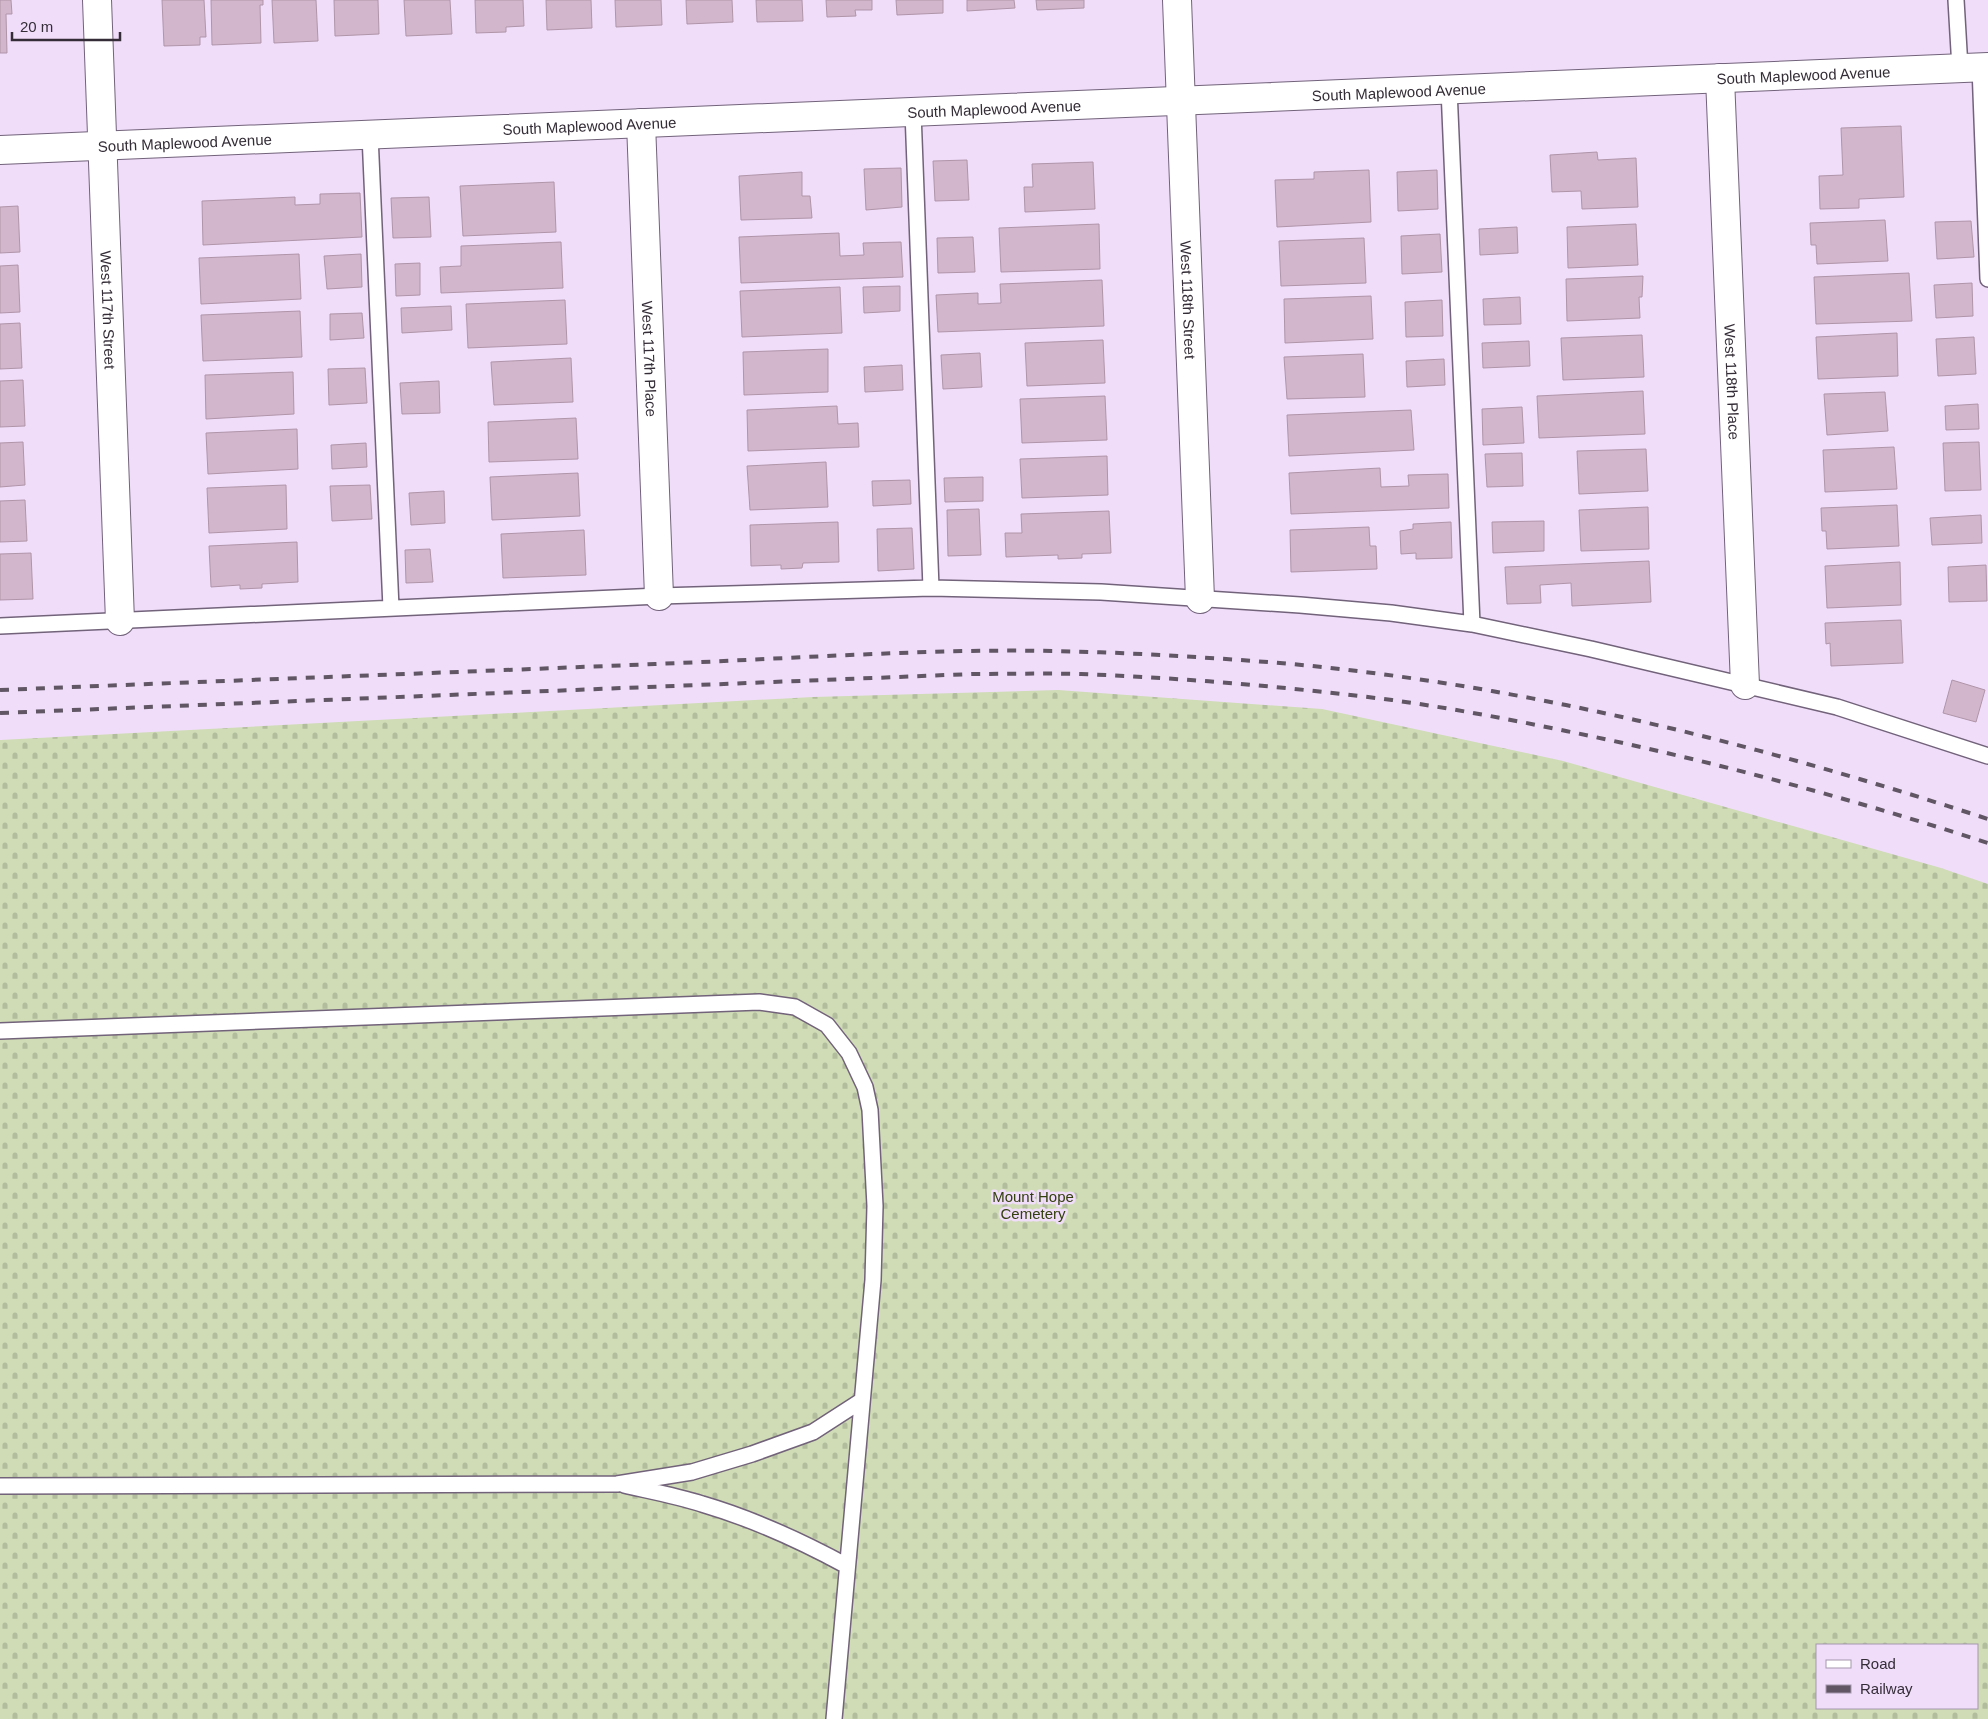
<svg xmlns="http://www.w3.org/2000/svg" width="1988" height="1719" viewBox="0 0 1988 1719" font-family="Helvetica,sans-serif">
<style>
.cemetery{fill:url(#cemetery-stones);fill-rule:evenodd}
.building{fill:#d2b6cb;stroke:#b095a9}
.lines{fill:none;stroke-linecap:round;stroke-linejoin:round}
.lane-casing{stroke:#72627a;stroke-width:18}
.street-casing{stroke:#72627a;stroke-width:30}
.lane{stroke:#fff;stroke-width:15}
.street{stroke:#fff;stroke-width:28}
.rail{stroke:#605664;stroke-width:4;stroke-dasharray:9 9;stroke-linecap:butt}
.labels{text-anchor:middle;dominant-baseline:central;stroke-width:5;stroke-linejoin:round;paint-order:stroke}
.street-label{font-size:15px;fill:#342d37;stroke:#f0ddfa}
.park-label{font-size:15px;fill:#333f0d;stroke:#f0ddfa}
</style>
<defs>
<pattern id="cemetery-stones" width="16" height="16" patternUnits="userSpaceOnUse" patternTransform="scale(1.25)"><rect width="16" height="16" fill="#cfdcb6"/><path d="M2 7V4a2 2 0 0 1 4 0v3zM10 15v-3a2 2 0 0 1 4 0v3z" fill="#b2bd9d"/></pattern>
</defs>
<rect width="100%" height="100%" fill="#f0ddfa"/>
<!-- cemetery -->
<path class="cemetery" d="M1058,690L1322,709L1563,761L1941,868L1988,884V1719H0V740L813,697ZM1817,1645H1977V1708H1817Z"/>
<!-- building -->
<path class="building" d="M0,0H11L12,14H6L7,53H0Z
M162,0H204L206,37H200V45L164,46Z
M211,0H263V5H260L261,43L212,45Z
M272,0H316L318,41L274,43Z
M334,0H378L379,34L335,36Z
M404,0H450L452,34L406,36Z
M475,0H523L524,26L506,27V32L476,33Z
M546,0H591L592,28L547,30Z
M615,0H661L662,25L616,27Z
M686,0H732L733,22L687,24Z
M756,0H802L803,21L757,22Z
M826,0H872V10H855L856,16L827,17Z
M896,0H943V13L897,15Z
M967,0H1014L1015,8L967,11Z
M1036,0H1084V8L1037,10Z
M1901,126L1904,197L1859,199V208L1820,209L1819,176L1843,175L1841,128Z
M1597,152L1598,160L1636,158L1638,207L1582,209L1581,191L1552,192L1550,155Z
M967,160L969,200L935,201L933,161Z
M1093,162L1095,209L1025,212L1024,187H1033L1032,164Z
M901,168L902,207L866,210L864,169Z
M1369,170L1371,222L1277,227L1275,180L1314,179V172Z
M1437,170L1438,209L1398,211L1397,172Z
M802,172V196H810L812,218L741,220L739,176Z
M554,182L556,232L463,236L460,186Z
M360,193L362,237L203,245L202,201L295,197V205L320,204V194Z
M429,197L431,237L393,238L391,198Z
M18,206L20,252L0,253V207Z
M1885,220L1888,261L1817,264L1816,245H1811L1810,223Z
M1971,221L1974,257L1937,259L1935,222Z
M1099,224L1100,269L1001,272L999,228Z
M1636,224L1638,265L1568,268L1567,227Z
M1517,227L1518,253L1480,255L1479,229Z
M839,233L840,256L864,255L863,243L901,242L903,277L741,283L739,237Z
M1440,234L1442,272L1402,274L1401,236Z
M973,237L975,272L938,273L937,238Z
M1364,238L1366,283L1281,286L1279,241Z
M561,242L563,288L441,293L440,267L461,266V246Z
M299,254L301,299L201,304L199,258Z
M361,254L362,287L327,289L324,256Z
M420,263V295L396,296L395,264Z
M18,265L20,312L0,313V266Z
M1909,273L1912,321L1816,324L1814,277Z
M1643,276L1642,297H1639L1640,318L1567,321L1566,279Z
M1102,280L1104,326L938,332L936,295L978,293V304L1001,303L1000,284Z
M1972,283L1973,316L1936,318L1934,285Z
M900,286V311L864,313L863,287Z
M840,287L842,333L742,337L740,291Z
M1371,296L1373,339L1285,343L1284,299Z
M1520,297L1521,324L1484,325L1483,299Z
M565,300L567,344L468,348L466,304Z
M1442,300L1443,336L1406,337L1405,302Z
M451,306L452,330L402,333L401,308Z
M300,311L302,357L203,361L201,315Z
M362,313L364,338L330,340V314Z
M20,323L22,368L0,369V324Z
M1897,333L1898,376L1818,379L1816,337Z
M1642,335L1644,377L1563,380L1561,338Z
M1974,337L1976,374L1938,376L1936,339Z
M1103,340L1105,383L1027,386L1025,343Z
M1529,341L1530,366L1483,368L1482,343Z
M828,349V392L744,395L743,352Z
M980,353L982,387L943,389L941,355Z
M1363,354L1365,397L1287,399L1284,357Z
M571,358L573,402L494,405L491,362Z
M1444,359L1445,385L1407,387L1406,361Z
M902,365L903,390L865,392L864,367Z
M365,368L367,403L329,405L328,369Z
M293,372L294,414L206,419L205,375Z
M23,380L25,426L0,427V381Z
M439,381L440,413L402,414L400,383Z
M1643,391L1645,434L1539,438L1537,396Z
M1885,392L1888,431L1827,435L1824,394Z
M1105,396L1107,440L1022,443L1020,399Z
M1978,404L1979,429L1946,430L1945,406Z
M837,406L838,424L858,423L859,447L748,451L747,410Z
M1522,407L1524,443L1483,445L1482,409Z
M1411,410L1414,450L1289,456L1287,415Z
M576,418L578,459L489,462L488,422Z
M297,429L298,469L208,474L206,433Z
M23,442L25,485L0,487V443Z
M1979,442L1981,490L1945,491L1943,443Z
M366,443L367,467L332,469L331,445Z
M1894,447L1897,489L1825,492L1823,450Z
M1646,449L1648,491L1579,494L1577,451Z
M1522,453L1523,486L1487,487L1485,454Z
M1107,456L1108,495L1022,498L1020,459Z
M826,462L828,507L750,510L747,466Z
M1380,468L1381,487L1409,486L1408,475L1448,474L1449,508L1291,514L1289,473Z
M578,473L580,516L492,520L490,477Z
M983,477V501L945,502L944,478Z
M910,480L911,504L873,506L872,481Z
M286,485L287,529L209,533L207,488Z
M370,485L372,519L332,521L330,486Z
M444,491L445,523L411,525L409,493Z
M25,500L27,541L0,542V501Z
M1897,505L1899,546L1827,549L1826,531H1822L1821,508Z
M1648,507L1649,549L1581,551L1579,510Z
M979,509L981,555L948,556L947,510Z
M1109,511L1111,553L1082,554V558L1058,559V555L1006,557L1005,533H1022L1021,514Z
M1981,515L1982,543L1932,545L1930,518Z
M1544,521V551L1493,553L1492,522Z
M838,522L839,562L803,563L802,568L781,569V565L751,566L750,525Z
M1451,522L1452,558L1416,559V553L1401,554L1400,531L1413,529V524Z
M1369,527L1370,546H1376L1377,569L1291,572L1290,530Z
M912,528L914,569L878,571L877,529Z
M584,530L586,575L503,578L501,534Z
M297,542L298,582L262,584V588L240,589V585L211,587L209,546Z
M430,549L433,582L406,583L405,550Z
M31,553L33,599L0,600V554Z
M1649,561L1651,602L1572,606L1571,583L1540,585L1541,603L1507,604L1505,567Z
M1900,562L1901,605L1827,608L1825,566Z
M1986,565L1987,601L1949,602L1948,567Z
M1901,620L1903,663L1831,666L1830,643L1826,644L1825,623Z
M1952,680L1985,690L1976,722L1943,713Z"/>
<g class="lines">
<defs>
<path id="lane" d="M1956,0L1960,68
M1980,67L1988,279
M1449,89L1472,624
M913,112L931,588
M370,135L391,608
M0,626L659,596L931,588L1101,592L1300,605L1391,613L1472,624L1591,649L1837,707L1988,756
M0,1031L759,1002L795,1007L827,1025L849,1053L865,1087L870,1110L875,1206L873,1280L834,1719
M624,1485C650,1491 677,1496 702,1504C753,1519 801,1541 847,1566
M0,1486L617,1484L692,1472L752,1454L813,1432L861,1401"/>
<g id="street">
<path id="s1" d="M97,0L120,621"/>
<path id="s2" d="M1177,0L1200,599"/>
<path id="s3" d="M1720,78L1745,685"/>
<path id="s4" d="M641,123L659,596"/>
<path id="s5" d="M0,150L1988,67"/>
</g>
</defs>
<!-- lane casing -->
<use href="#lane" class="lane-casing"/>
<!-- street casing -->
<use href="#street" class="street-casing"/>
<!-- lane -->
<use href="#lane" class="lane"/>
<!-- street -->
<use href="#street" class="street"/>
<!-- rail -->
<path class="rail" d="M0,690C218,681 437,673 655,664C759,660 864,653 968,651C1072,649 1177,655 1280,663C1522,684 1758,744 1988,819
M0,713L972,674C1008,674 1044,673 1081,674C1185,678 1289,687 1392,700C1450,708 1508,719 1566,731C1709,760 1849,798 1988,843"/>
</g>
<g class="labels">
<!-- street labels -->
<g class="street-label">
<text stroke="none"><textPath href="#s5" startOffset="1805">South Maplewood Avenue</textPath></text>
<text stroke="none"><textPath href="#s5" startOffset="1400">South Maplewood Avenue</textPath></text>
<text stroke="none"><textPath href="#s5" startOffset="995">South Maplewood Avenue</textPath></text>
<text stroke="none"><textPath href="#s5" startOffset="590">South Maplewood Avenue</textPath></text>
<text stroke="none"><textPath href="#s5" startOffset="185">South Maplewood Avenue</textPath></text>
<text stroke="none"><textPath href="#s2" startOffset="300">West 118th Street</textPath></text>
<text stroke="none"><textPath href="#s1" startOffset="310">West 117th Street</textPath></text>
<text stroke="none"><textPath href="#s4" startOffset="236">West 117th Place</textPath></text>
<text stroke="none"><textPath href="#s3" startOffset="304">West 118th Place</textPath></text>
</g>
<!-- park labels -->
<g class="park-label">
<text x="1033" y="1196">Mount Hope<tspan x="1033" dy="17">Cemetery</tspan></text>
</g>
</g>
<!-- legend -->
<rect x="1816" y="1644" width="162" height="65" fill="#f0ddfa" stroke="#a597ac"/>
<rect x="1826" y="1660" width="25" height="8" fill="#ffffff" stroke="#a597ac"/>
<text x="1860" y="1669" font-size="15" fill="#342d37">Road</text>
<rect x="1826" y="1685" width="25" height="8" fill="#605664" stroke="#a597ac"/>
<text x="1860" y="1694" font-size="15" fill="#342d37">Railway</text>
<!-- scale -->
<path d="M12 32v8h108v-8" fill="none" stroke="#342d37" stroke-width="2.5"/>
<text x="20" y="32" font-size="15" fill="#342d37" stroke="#f0ddfa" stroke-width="4" paint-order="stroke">20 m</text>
</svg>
